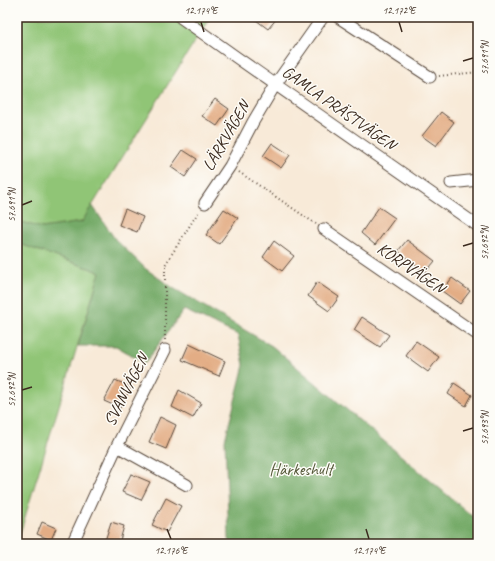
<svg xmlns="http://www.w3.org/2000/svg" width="495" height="561" viewBox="0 0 495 561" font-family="Caveat,sans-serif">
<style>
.green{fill:#90c576;stroke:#66784a}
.forest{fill:#74aa67;stroke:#586a42}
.building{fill:#e3ad85}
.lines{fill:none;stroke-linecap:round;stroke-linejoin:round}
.street-casing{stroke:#57473a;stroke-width:13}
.path{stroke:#57473a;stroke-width:2;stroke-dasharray:1 3;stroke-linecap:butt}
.street{stroke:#fff;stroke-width:11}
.ticks{fill:none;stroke:#3b2a1e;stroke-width:1.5}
.labels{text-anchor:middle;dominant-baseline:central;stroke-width:3;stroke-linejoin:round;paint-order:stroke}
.street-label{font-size:17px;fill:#3b2a1e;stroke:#fdfcf7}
.park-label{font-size:17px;fill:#545838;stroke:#fdfcf7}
.neatline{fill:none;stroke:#3b2a1e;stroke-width:1.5}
.ticks-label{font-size:10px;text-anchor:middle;fill:#3b2a1e}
</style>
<rect width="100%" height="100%" fill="#fdfcf7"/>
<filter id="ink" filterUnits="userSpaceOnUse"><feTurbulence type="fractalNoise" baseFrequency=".025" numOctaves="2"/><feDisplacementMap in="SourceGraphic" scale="8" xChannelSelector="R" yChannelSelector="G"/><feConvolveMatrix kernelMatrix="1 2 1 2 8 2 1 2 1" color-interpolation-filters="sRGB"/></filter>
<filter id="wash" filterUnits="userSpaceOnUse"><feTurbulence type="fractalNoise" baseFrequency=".012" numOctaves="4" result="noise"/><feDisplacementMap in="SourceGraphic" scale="16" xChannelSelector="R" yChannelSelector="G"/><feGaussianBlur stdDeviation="0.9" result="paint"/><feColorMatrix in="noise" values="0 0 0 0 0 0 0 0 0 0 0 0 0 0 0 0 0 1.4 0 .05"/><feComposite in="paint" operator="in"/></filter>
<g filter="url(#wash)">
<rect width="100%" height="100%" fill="#f8ead8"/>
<!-- green -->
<path class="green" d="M17,17H210L82,222L42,228L17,221Z
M17,243L100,272L17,543Z"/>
<!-- forest -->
<path class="forest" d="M92,205L115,239L146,269L173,288L272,346L478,521V544H231L229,539L225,440L244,365L238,335L184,310L145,363L116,346H78L100,272L17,243V221L42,228L82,222Z"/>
<g id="blocks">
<!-- building -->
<path class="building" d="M258,17H278L268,29L256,20Z
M215,99L229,109L217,126L202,116Z
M441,112L454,122L436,146L422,136Z
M272,143L290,155L281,168L263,156Z
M183,150L197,159L185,177L171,167Z
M379,207L395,218L375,245L361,233Z
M125,209L143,217L137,232L119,225Z
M224,209L238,218L219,244L206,235Z
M407,240L435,261L425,273L398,251Z
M274,241L294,256L282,271L263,257Z
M452,278L470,291L460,304L442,291Z
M317,282L339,297L329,311L308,296Z
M362,317L389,335L380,347L354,330Z
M416,341L439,357L428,372L406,356Z
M189,344L225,361L219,376L182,360Z
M115,380L131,387L120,408L104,401Z
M454,383L472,395L466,406L448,394Z
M179,390L201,403L193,418L172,407Z
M160,417L176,425L166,449L149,442Z
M131,474L150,482L141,500L122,492Z
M166,498L181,506L167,532L152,525Z
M42,522L56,528L51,540L37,534Z
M111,522L124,526L119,544H104Z"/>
</g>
</g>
<g filter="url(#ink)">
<use href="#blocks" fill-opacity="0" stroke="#57473a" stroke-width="1"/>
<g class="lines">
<defs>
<path id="street" d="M180,17L236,57L478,226
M338,17L430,77
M451,183L478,180
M205,203L230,166L253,122L275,85L323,17
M324,229L478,335
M117,446L187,485
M72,544L117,446L165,350"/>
</defs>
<!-- street casing -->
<use href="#street" class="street-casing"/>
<!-- path -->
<path class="path" d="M439,76L478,72
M239,172L316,224
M165,340V265L199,211"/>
<!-- street -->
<use href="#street" class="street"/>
</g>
</g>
<!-- ticks -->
<path class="ticks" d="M201,22L204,32M399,22L402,32M463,61L473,58M22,205L32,201M463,246L473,243M22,390L32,387M463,431L473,428M167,529L171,539M366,529L369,539"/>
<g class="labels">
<!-- street labels -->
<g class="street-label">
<text transform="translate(339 108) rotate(35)">GAMLA PRÄSTVÄGEN</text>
<text transform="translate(226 136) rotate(-60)">LÄRKVÄGEN</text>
<text transform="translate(411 268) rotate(34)">KORPVÄGEN</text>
<text transform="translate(126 390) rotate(-63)">SVANVÄGEN</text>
</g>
<!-- park labels -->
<g class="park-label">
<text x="301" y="469">Härkeshult</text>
</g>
</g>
<!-- margin -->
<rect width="495" height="561" fill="none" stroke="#fdfcf7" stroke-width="44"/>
<rect x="22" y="22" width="451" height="517" class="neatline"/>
<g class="ticks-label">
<text x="201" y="14">12.174°E</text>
<text x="399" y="14">12.172°E</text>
<text transform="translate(484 58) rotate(-90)" y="4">57.691°N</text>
<text transform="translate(11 205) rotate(-90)" y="4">57.691°N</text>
<text transform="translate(484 243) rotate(-90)" y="4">57.692°N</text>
<text transform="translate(11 390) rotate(-90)" y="4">57.692°N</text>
<text transform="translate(484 428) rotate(-90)" y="4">57.693°N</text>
<text x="171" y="554">12.176°E</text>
<text x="369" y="554">12.174°E</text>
</g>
</svg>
